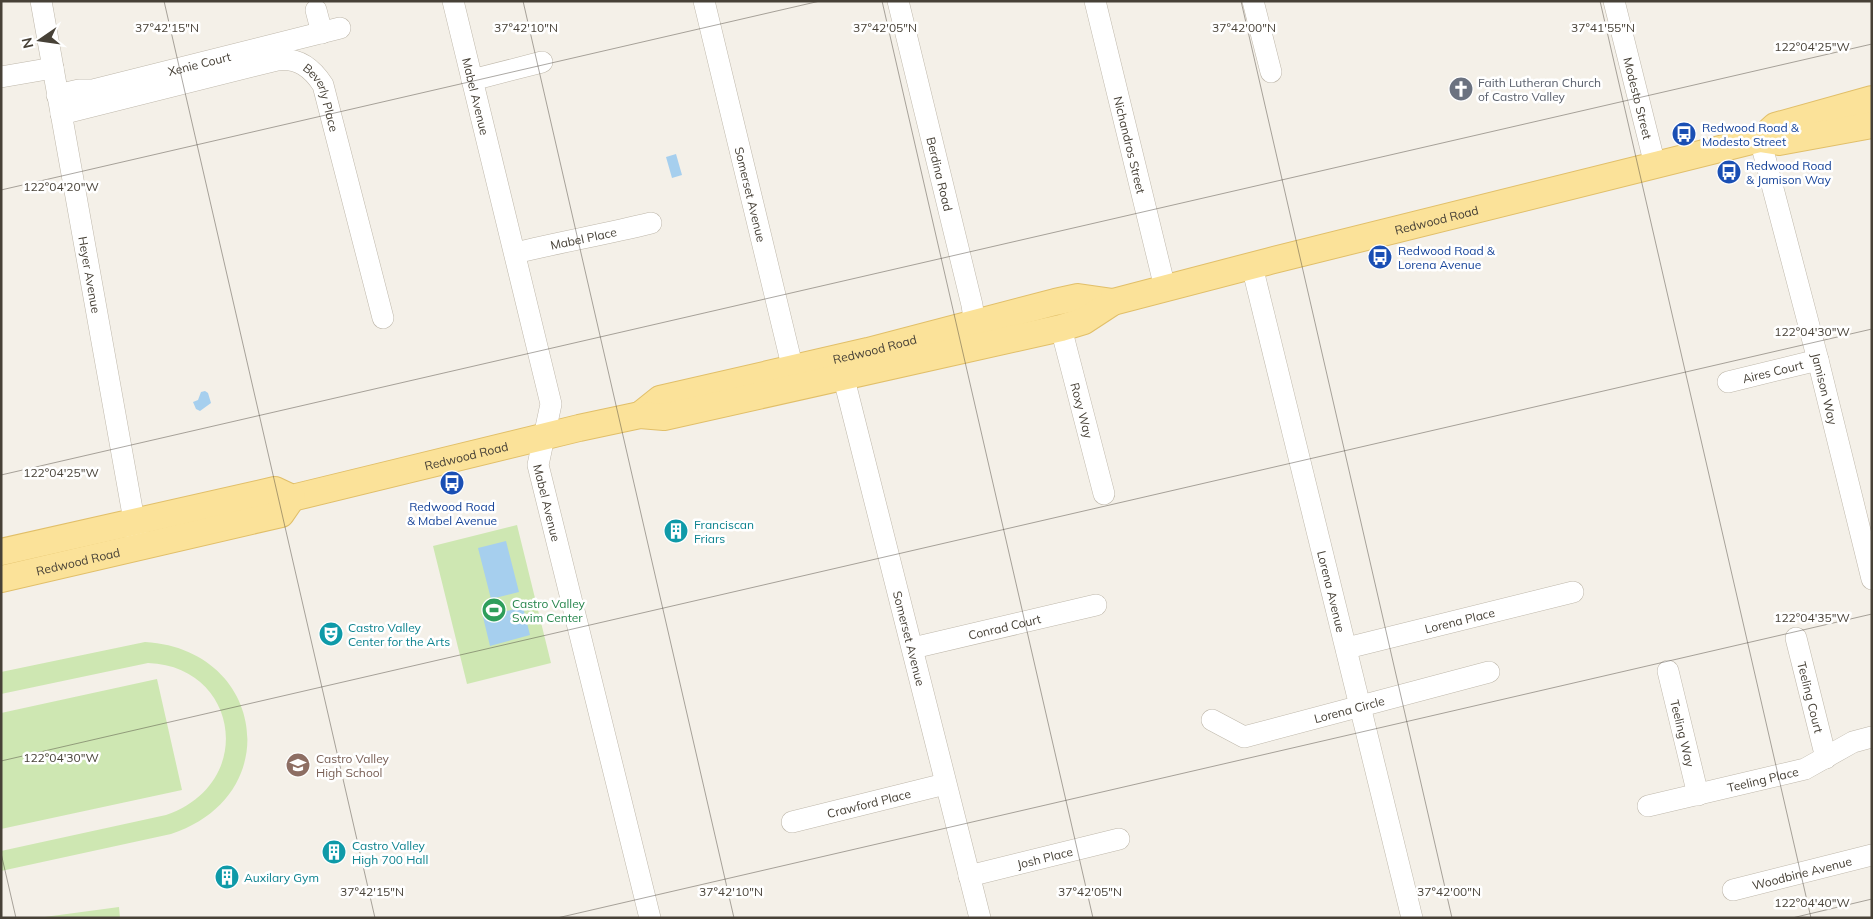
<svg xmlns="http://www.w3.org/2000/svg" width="1873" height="919" viewBox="0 0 1873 919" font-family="Mulish,sans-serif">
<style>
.green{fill:#cee7b2}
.water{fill:#a6cfee}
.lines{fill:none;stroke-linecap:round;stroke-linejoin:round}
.minor-casing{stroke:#bfb8ab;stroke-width:22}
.major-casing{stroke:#e1bf69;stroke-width:28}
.minor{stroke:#fff;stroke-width:21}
.major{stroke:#fbe299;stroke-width:26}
.ticks{fill:none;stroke:#474137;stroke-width:1;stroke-opacity:0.45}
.labels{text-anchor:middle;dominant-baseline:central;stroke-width:5;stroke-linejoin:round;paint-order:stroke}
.street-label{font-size:12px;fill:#474137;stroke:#fff}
.worship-label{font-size:12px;fill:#5b616d;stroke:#fff;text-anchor:start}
.transit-label{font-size:12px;fill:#164399;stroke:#fff;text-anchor:start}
.culture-label{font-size:12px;fill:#0d838f;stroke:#fff;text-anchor:start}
.leisure-label{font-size:12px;fill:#27864d;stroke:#fff;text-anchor:start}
.education-label{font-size:12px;fill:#785e54;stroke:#fff;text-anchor:start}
.ticks-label{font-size:12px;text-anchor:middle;fill:#474137;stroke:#fff;stroke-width:5;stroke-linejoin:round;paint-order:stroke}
</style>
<rect width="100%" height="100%" fill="#f4f0e8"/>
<!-- green -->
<path class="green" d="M517,525L551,663L467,684L433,546Z
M145,642C265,649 287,796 171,834L1,871V851L166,815C257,784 239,666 148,663L1,694V672Z
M157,679L182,790L1,829V713Z
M119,907L120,918H37Z"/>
<!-- water -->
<path class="water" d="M676,154L682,175L672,178L666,157Z
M205,391L208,393L211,403L200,411L196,409L193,402L198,400L201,392Z
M506,541L519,592L491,599L478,548Z
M523,607L530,635L490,646L483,617Z"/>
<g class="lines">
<defs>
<g id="minor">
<path id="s1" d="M41,1L137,537"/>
<path id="s2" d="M453,1L551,404L538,465L650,918"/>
<path id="s3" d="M704,1L796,382"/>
<path id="s4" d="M898,1L972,305L977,338"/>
<path id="s5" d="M1095,1L1165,288"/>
<path d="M1253,1L1271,72"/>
<path id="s6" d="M1614,1L1655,165"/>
<path d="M316,10L322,33"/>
<path d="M1,77L53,68"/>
<path d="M472,80L542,62"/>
<path id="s7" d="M57,95L79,90H93L340,28"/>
<path id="s8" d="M61,114L277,60C298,57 312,68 323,85L383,318"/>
<path id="s9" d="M1760,139L1818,360L1872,579"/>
<path id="s10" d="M515,253C561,242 606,234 651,223"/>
<path id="s11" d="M1252,266L1412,918"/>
<path id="s12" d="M1061,328L1104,494"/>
<path id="s13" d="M840,363L980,918"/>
<path id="s14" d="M1728,382L1818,360"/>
<path id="s15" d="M1796,638L1826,758"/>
<path id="s16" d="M913,648L1096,605"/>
<path id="s17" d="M1347,648L1573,592"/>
<path id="s18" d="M1668,671L1698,795"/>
<path id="s19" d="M1212,720L1244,737L1489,672"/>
<path id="s20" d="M1648,806L1805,769L1853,742L1872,737"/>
<path id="s21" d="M792,822L945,784"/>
<path id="s22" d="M969,876L1119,839"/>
<path id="s23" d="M1733,890L1872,855"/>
</g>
<g id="major">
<path d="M1764,136L1775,126L1872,99"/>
<path id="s24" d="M640,415L660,399L868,351L1055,302L1078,297L1113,302"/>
<path id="s25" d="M1,552L275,490L292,498L579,428L640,415L664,417L1061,328L1084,321L1113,302L1270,261L1760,139L1779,142L1872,125"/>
<path id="s26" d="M1,579L281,514L292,498"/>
</g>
</defs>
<!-- minor casing -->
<use href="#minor" class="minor-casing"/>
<!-- major casing -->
<use href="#major" class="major-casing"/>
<!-- minor -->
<use href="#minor" class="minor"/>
<!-- major -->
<use href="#major" class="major"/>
</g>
<!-- ticks -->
<path class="ticks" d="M164,1L375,918M523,1L734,918M882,1L1093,918M1241,1L1452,918M1600,1L1811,918M1,190L820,1M1,475L1872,44M1,761L1872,329M1,853L16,918M557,918L1872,614M1792,918L1872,899"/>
<!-- icons -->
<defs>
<symbol id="church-disc" viewBox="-11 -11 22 22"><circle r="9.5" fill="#6b7280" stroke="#fff"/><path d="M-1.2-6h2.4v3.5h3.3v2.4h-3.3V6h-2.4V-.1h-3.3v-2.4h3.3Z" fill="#fff"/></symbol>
<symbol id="bus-disc" viewBox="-11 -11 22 22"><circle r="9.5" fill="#1a4fb4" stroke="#fff"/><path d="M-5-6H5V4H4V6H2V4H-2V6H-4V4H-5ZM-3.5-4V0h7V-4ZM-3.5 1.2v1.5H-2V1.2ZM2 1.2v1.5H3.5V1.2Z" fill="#fff"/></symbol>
<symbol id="building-disc" viewBox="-11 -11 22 22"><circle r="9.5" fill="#0f9aa8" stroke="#fff"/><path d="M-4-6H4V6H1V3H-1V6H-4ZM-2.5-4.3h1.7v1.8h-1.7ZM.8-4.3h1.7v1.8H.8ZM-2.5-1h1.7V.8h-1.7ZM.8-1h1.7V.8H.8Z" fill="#fff"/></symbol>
<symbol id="stadium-disc" viewBox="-11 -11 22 22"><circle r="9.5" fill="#2e9e5b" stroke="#fff"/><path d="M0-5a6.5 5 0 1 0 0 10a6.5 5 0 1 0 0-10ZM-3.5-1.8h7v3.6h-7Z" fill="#fff"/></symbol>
<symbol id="theatre-disc" viewBox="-11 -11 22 22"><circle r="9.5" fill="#0f9aa8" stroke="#fff"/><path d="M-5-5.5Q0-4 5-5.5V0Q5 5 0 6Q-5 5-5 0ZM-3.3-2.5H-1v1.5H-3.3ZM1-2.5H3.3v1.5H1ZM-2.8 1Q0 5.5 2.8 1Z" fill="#fff"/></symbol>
<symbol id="school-disc" viewBox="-11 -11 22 22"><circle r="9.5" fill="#8d6e63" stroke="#fff"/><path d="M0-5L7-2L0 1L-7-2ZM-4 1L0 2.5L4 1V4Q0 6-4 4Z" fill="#fff"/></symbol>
</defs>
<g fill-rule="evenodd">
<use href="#church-disc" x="1447" y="75" width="28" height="28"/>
<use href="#bus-disc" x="1670" y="120" width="28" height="28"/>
<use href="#bus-disc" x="1715" y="158" width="28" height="28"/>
<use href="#bus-disc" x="1366" y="243" width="28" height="28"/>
<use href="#bus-disc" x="438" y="469" width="28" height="28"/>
<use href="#building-disc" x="662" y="517" width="28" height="28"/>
<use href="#stadium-disc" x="480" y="596" width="28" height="28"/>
<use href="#theatre-disc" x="317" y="620" width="28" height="28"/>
<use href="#school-disc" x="284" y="751" width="28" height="28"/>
<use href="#building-disc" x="320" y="838" width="28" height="28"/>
<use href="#building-disc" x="213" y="863" width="28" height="28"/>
</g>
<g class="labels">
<!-- street labels -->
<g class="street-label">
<text stroke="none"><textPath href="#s7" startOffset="146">Xenie Court</textPath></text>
<text stroke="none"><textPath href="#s2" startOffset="98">Mabel Avenue</textPath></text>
<text stroke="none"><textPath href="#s6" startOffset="100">Modesto Street</textPath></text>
<text stroke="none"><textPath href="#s8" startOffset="289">Beverly Place</textPath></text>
<text stroke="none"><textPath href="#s5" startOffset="148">Nichandros Street</textPath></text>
<text stroke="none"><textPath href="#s4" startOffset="178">Berdina Road</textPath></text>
<text stroke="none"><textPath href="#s3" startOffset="199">Somerset Avenue</textPath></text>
<text stroke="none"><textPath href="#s25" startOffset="1481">Redwood Road</textPath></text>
<text stroke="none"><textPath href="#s10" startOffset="70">Mabel Place</textPath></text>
<text stroke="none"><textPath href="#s1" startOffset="278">Heyer Avenue</textPath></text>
<text stroke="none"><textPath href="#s24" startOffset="246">Redwood Road</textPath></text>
<text stroke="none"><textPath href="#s14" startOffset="46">Aires Court</textPath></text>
<text stroke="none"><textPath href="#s9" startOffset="258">Jamison Way</textPath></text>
<text stroke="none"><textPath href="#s12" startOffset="85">Roxy Way</textPath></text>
<text stroke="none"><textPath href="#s25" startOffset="479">Redwood Road</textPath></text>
<text stroke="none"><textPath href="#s2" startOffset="516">Mabel Avenue</textPath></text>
<text stroke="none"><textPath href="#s26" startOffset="79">Redwood Road</textPath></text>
<text stroke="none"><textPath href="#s11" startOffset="335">Lorena Avenue</textPath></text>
<text stroke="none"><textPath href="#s17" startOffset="116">Lorena Place</textPath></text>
<text stroke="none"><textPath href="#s16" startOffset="94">Conrad Court</textPath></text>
<text stroke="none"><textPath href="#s13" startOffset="284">Somerset Avenue</textPath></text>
<text stroke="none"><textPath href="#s15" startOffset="61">Teeling Court</textPath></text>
<text stroke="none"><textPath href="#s19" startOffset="145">Lorena Circle</textPath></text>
<text stroke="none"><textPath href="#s18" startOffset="64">Teeling Way</textPath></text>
<text stroke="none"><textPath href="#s20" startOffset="118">Teeling Place</textPath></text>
<text stroke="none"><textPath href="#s21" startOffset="79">Crawford Place</textPath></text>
<text stroke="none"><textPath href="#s22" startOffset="78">Josh Place</textPath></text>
<text stroke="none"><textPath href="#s23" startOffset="71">Woodbine Avenue</textPath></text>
</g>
<!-- worship labels -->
<g class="worship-label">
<text x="1478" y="82">Faith Lutheran Church<tspan x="1478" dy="14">of Castro Valley</tspan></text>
</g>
<!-- transit labels -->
<g class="transit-label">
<text x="1702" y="127">Redwood Road &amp;<tspan x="1702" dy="14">Modesto Street</tspan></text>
<text x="1746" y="165">Redwood Road<tspan x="1746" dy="14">&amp; Jamison Way</tspan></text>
<text x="1398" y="250">Redwood Road &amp;<tspan x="1398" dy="14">Lorena Avenue</tspan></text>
<text x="452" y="506" text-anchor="middle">Redwood Road<tspan x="452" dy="14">&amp; Mabel Avenue</tspan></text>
</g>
<!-- culture labels -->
<g class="culture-label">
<text x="694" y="524">Franciscan<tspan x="694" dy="14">Friars</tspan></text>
<text x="348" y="627">Castro Valley<tspan x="348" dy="14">Center for the Arts</tspan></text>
<text x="352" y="845">Castro Valley<tspan x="352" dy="14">High 700 Hall</tspan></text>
<text x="244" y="877">Auxilary Gym</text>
</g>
<!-- leisure labels -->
<g class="leisure-label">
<text x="512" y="603">Castro Valley<tspan x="512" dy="14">Swim Center</tspan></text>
</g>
<!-- education labels -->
<g class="education-label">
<text x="316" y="758">Castro Valley<tspan x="316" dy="14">High School</tspan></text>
</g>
</g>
<g class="ticks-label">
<text x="167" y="32">37°42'15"N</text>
<text x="526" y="32">37°42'10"N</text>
<text x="885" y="32">37°42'05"N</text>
<text x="1244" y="32">37°42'00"N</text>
<text x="1603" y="32">37°41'55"N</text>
<text x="1812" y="51">122°04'25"W</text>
<text x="61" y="191">122°04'20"W</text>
<text x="1812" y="336">122°04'30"W</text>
<text x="61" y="477">122°04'25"W</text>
<text x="1812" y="622">122°04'35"W</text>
<text x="61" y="762">122°04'30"W</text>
<text x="372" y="896">37°42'15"N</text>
<text x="731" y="896">37°42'10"N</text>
<text x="1090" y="896">37°42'05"N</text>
<text x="1449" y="896">37°42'00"N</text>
<text x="1812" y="907">122°04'40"W</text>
</g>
<!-- border -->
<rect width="1873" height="919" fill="none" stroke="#474137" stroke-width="5"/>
<!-- north arrow -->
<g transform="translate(40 40) rotate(257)" stroke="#ffffff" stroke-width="4" paint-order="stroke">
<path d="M0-4L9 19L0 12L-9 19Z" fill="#474137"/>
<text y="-8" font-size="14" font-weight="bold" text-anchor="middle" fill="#474137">N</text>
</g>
</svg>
